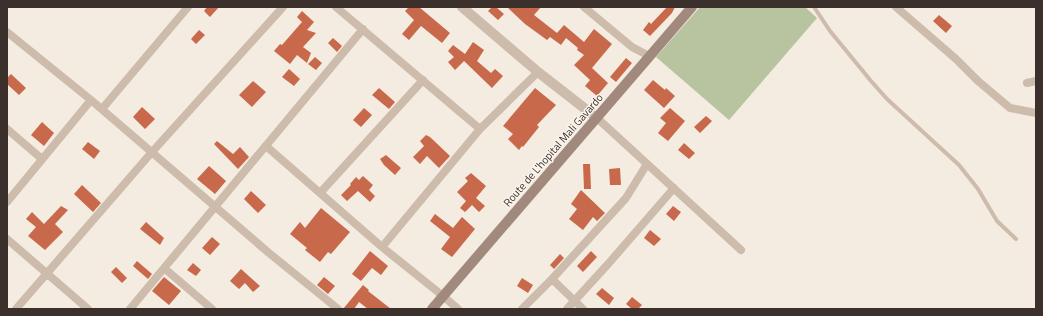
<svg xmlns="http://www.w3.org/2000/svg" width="1043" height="316" viewBox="0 0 1043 316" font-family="'Titillium Web',sans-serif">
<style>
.green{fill:#b8c4a0}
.building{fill:#c8694b}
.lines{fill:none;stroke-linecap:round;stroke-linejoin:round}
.service{stroke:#cdbbac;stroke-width:4}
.minor{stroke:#cdbbac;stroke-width:8}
.tertiary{stroke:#cdbbac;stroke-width:10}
.secondary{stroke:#a18a7d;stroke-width:10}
.labels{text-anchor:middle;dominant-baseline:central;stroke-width:3;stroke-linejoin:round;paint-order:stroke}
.street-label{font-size:11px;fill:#3b302b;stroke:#fbf5ee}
</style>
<rect width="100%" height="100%" fill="#f4ebe1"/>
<!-- green -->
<path class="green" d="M700,7H805L817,18L729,120L656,57Z"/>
<!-- building -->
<path class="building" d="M207,7H219L210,17L204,11Z
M409,7H419L450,33L442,43L421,26L409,40L402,34L414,20L405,11Z
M492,7H496L504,14L498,20L488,11Z
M507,7H541L534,15L557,33L564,25L584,42L594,29L612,44L592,68L608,83L597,96L585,86L590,80L574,65L584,55L577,50L578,48L566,38L561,45L550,37L547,40L525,24Z
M667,7H675L672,13L650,36L643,30L649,22L651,24Z
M302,11L314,22L307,30L316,33L303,47L311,53L307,63L297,55L290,64L274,51L280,44L282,45L302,22L297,17Z
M939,15L952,26L946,33L933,21Z
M199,30L205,35L196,44L191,39Z
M333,38L342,46L337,52L328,43Z
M473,42L484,50L477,61L491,73L495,69L503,76L492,88L464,61L455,70L448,62L454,57L448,51L453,45L465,54Z
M315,57L322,63L316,70L308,64Z
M626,58L632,63L616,82L610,77Z
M289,69L300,79L294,86L282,77Z
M11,74L26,88L19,95L7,84V78Z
M653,80L665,90L666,88L675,96L664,108L644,90Z
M253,81L266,92L252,107L239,95Z
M379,88L395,102L389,109L372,95Z
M535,88L556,105L537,125L539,127L523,147L522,146L519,150L508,139L513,134L503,126Z
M142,107L155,119L145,129L133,117Z
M364,108L372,115L361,127L353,120Z
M670,108L685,121L668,141L658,133L666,123L660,118Z
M706,116L712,121L700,133L694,127Z
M42,122L54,133L44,146L31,135Z
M426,135L430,137L450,156L439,168L427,156L420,164L413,157L424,146L420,141Z
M217,141L233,154L240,147L249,157L238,169L214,144Z
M88,142L100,151L94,159L82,149Z
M684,143L695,153L689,159L678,150Z
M386,155L401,168L395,175L384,165L380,159Z
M583,164H590L591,189H584Z
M209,166L226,181L215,194L197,179Z
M620,168L621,185H610L609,169Z
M471,173L486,186L476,198L485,206L479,212L472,205L465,212L460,208L466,201L457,192L468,181L465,178Z
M363,176L373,185L369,190L375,196L370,202L358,191L347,201L341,195L351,185L350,184L356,177L359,180Z
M82,185L101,203L93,212L74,194Z
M581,190L605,213L597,221L593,217L583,230L569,219L577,209L571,204Z
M251,191L266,205L258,213L244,199Z
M61,206L68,210L55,224L63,232L45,250L28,236L36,227L26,219L32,212L44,224Z
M673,206L681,212L674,221L666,214Z
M321,208L350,232L331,254L328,252L320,262L305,250L307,248L290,234L300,222L305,228Z
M435,214L453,228L462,217L475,229L452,257L441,249L450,237L430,221Z
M146,222L164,238L160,245L140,229Z
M650,230L661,239L654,246L644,238Z
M212,237L220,244L210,255L202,248Z
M370,251L388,266L381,275L372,268L361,281L352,274Z
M591,251L597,257L583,272L577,266Z
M560,254L564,258L554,269L550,265Z
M137,261L152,274L148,279L133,266Z
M193,263L201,270L196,276L187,270Z
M116,267L127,278L122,283L111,272Z
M241,269L260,286L253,292L245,283L239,289L230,281Z
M164,277L181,291L169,305L152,291Z
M324,277L335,286L328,294L317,285Z
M522,278L533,285L528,293L517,286Z
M363,285L369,290L368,291L391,309H368L359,302L354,309H343Z
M602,288L614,298L609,305L596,294Z
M632,297L642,305L638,309H632L626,304Z"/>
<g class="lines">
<!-- service -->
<path class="service" d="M814,7L830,31L871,81L887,99L959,165L978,189L997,221L1016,239"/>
<!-- minor -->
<path class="minor" d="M336,7L480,129
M584,7L632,47L649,56
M896,7L956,59L978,81L1010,108L1036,113
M7,32L91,100L269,253L338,309
M1027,83L1036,81
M102,109L188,7
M597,118L741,250
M7,129L42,159
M266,146L382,247L443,296L458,309
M320,193L423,80
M7,202L91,100
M7,239L88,309
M382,247L480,129L538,72
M164,268L212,309
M552,279L583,309
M16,309L152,152L283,7
M130,309L363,29
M522,309L552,279L626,198L647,164
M567,309L609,263L674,188"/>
<!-- tertiary -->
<path class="tertiary" d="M462,7L538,72L597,118"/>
<!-- secondary -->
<path class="secondary" d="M432,309L692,7"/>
</g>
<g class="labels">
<!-- street labels -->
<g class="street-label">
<text transform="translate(553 150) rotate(-49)">Route de L'hopital Mali Gavardo</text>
</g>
</g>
<!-- border -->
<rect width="1043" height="316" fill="none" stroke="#3b302b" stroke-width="16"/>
</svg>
